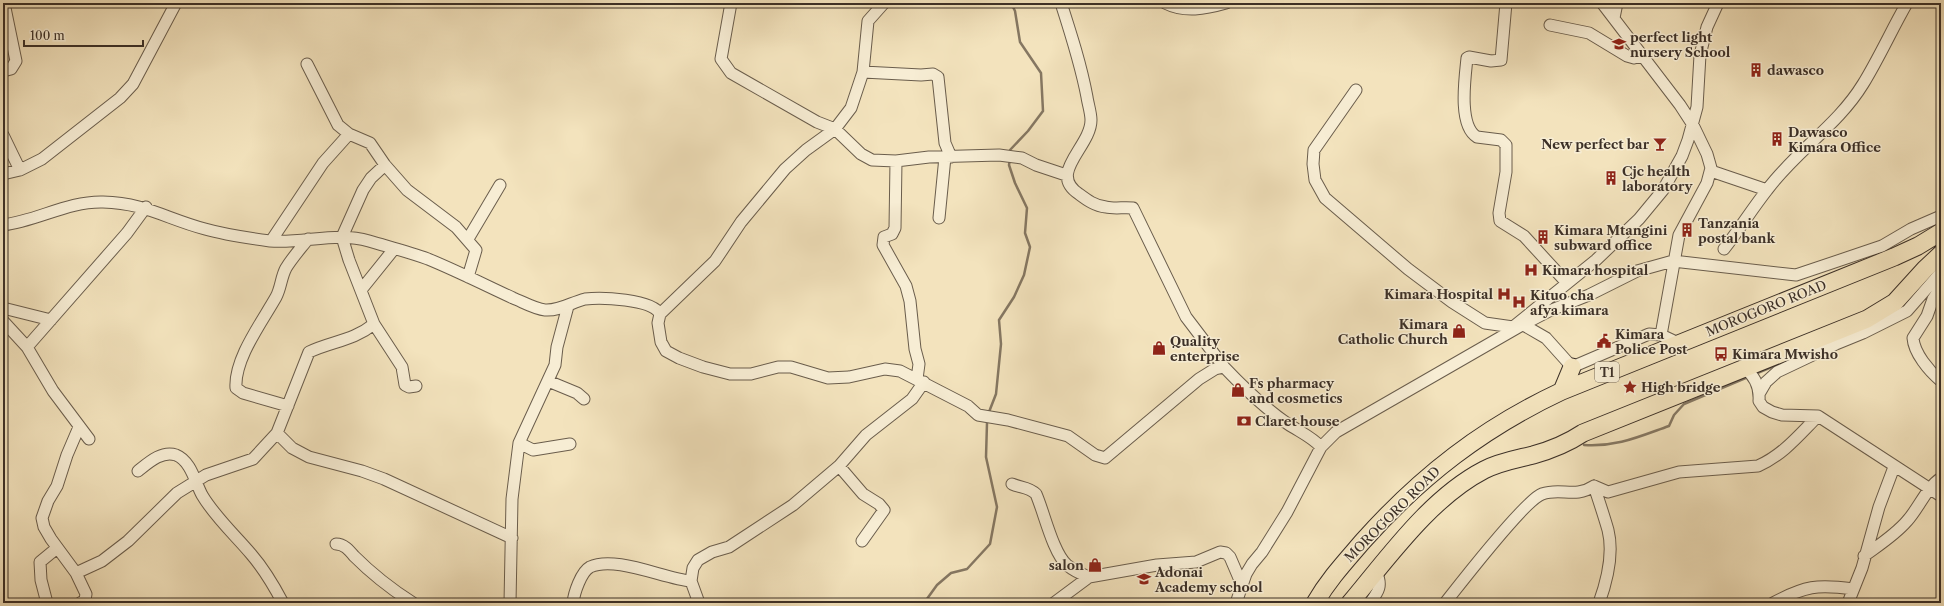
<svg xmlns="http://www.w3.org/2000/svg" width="1944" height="606" viewBox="0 0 1944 606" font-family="'Libre Caslon Text',serif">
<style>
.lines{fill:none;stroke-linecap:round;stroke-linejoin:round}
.stream{stroke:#857762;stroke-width:2.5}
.minor-casing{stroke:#6a5d4c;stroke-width:13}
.highway-casing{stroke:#3c3027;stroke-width:19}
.minor{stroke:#f7edd4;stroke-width:11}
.highway{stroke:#f3e3bd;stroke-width:17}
.labels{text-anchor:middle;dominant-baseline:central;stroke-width:3;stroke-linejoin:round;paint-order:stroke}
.shield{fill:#f7edd4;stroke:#74695b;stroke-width:1}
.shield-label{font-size:12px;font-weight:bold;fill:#3c3027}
.poi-label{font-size:13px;font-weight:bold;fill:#3c3027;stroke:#f7edd4;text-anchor:start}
.street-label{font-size:13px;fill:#3c3027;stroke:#f7edd4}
</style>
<rect width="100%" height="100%" fill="#f3e3bd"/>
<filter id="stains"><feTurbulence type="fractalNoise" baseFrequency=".005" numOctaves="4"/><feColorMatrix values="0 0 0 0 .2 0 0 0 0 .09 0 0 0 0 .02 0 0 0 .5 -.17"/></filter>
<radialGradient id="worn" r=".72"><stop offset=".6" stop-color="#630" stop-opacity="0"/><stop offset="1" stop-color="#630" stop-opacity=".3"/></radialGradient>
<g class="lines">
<!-- stream -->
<path class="stream" d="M1010,154V150L1028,131L1043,111L1041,73L1020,42L1015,11L1011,3
M1755,374L1798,356
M989,412L996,394L1001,344L999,320L1014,297L1024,275L1030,247L1025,233L1027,208L1015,183L1009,165L1010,159
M1584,445C1617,447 1638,437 1669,426L1674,415L1684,404L1748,377
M924,603L937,585L951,573L967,569L990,544L997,507L986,457L987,423"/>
<defs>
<path id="minor" d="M731,3L721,59L731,73L817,122L835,129L861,154L872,160L896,161L929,157L999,155L1022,158L1036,165L1066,175
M884,3L868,21L863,72L851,108L835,129L806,150L785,169L741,222L715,261L660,314L658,323L661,342L666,351L679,358L703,367L730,374H751L778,367H791L828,378L849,377L885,369L900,371L968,406L978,415L1008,420L1068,436L1095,455L1105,458L1199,379L1215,369L1224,367C1244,388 1264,408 1288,424C1300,432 1312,437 1321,447
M1061,3C1071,34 1081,65 1087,97C1088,104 1091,113 1091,120C1091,147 1047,173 1079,194C1087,200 1095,206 1106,207C1114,209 1124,207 1133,208L1186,317L1224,367
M1165,3C1185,13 1205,9 1226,3
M1506,3L1501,60L1491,61L1469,57L1467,58C1465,78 1458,126 1477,137L1501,140L1506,145V172L1499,213L1500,221L1524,236L1567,283
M1602,3L1680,105L1693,125L1707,154L1711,168L1707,183L1679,235L1661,335
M1614,18L1617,3
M1550,25L1589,33L1627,56L1634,58L1642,56
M307,64L338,125L349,134L370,143L385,165L407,190L456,227L476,250L468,277
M3,71L11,69L16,61L4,3
M863,72L921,75L933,74L938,77L945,143L951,157
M1356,90L1314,150L1313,164L1315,180L1325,198L1408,269L1452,302L1485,323L1513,327L1596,260L1639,219L1663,190L1682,156L1688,140L1697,107L1700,55L1707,27L1718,3
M3,135L20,170
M896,161L895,228L892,234L884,237L883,245L906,286L910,301L915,349L919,364L917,379
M385,165L371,178L363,190L342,237L349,260L374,324L402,367L405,385L409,387L416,386
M1711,171L1767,190
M3,174L20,170L42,159L120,98L133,84L176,3
M939,218L945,157
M3,225C37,221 68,201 103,202C145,203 167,219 205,229C226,235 248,238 270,241C303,244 337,231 369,241C389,247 409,252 428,259C457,271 485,285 513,298C523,302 535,309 545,310C560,311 572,302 585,299C601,297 652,299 660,314
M468,239L500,185
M271,241L323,163L349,134
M1724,249C1739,230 1752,209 1767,190C1796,151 1838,125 1863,84C1879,58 1892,29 1907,3
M1941,287L1933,299L1927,316L1913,338C1914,353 1929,371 1941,381
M361,290L394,249
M3,308L51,320
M3,321L27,347L53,391L89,439
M1520,323L1546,338L1572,367L1649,334L1661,335L1678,343
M27,347L127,233L146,207
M1744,368C1755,376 1760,387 1759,401L1763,407L1772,412L1782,415L1818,416L1941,496
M548,381L577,393L584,399
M1759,394L1766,382L1777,372L1836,344L1863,333L1907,311L1941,272
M288,406L243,393L236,388C234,359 262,322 276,297C281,288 281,277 286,268C292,258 301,248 308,239
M79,427L67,455L57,486L48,501L42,518L44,527L51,539L76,573L102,561L128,541L177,493L206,475L253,459L277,433L309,352C332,341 353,341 374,324
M277,433L292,448L309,457L362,471L384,479L512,538
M519,443L533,450L570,444
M839,466L863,494L879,504L884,510L862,541
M138,471C148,463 162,450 176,455C191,461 195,482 202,495C215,517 235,535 251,554C264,569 274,586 283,603
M1012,484C1021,488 1029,487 1036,494C1044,512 1053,553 1067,565C1074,571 1081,574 1089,577
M1594,486L1608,492L1679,472L1758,466C1783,455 1799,435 1818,416
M1594,486C1599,501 1604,516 1608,530C1614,554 1607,581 1599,603
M336,544C344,544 349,550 354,556C372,574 391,589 413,603
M1864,556C1879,545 1895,535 1907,521C1919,508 1926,488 1941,478
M76,573L86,594L85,600L80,603
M47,603L41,580L40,562L57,548
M510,603L512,499L519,443L555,365L557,347L568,306
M573,603C574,593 581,572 590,567C615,555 665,579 691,581
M699,603L691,581L693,568L698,560L712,552L729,547L793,505L839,466L866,435L912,399L924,382
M1054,603L1089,577L1157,565L1196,562L1220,552L1226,553L1230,557L1242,585
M1236,603L1246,574L1252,564L1262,552L1287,512L1321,447L1336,432L1522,325L1549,311L1589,295L1637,271L1673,261L1796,275L1882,246L1911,229L1941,216
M1370,603C1378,592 1383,586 1376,572
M1445,603C1460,584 1525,500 1542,494C1562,487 1574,499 1594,486
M1773,603C1805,586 1817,584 1853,589
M1848,603L1862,568L1879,507L1894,467"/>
<path id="highway" d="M1562,391L1572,367
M1315,603C1329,579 1345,562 1363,541C1421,476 1483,428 1562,391L1894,257L1918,246L1941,232
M1350,603C1388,558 1430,498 1484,470C1499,462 1517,459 1533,455C1551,450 1568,443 1583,433L1867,319L1895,302L1925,269L1941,254"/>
</defs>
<!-- minor casing -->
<use href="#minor" class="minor-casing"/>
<!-- highway casing -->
<use href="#highway" class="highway-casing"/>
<!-- minor -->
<use href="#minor" class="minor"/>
<!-- highway -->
<use href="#highway" class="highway"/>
</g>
<!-- icons -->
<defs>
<symbol id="school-bare" viewBox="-9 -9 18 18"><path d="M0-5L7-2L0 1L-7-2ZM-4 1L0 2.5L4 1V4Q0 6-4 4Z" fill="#8f2418" stroke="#f7edd4" stroke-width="2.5" paint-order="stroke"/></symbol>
<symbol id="building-bare" viewBox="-9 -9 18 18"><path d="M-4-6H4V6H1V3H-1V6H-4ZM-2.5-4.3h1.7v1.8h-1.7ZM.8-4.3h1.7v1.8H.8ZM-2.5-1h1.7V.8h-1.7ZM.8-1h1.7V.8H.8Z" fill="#8f2418" stroke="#f7edd4" stroke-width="2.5" paint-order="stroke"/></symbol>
<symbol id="bar-bare" viewBox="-9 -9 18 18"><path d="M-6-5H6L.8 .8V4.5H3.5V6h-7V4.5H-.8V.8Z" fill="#8f2418" stroke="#f7edd4" stroke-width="2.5" paint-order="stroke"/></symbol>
<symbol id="hospital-bare" viewBox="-9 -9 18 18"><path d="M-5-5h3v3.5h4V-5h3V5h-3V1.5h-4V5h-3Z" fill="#8f2418" stroke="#f7edd4" stroke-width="2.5" paint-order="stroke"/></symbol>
<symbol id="shop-bare" viewBox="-9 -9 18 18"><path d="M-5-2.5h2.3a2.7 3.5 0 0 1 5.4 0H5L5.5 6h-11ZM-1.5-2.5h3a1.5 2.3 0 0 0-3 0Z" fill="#8f2418" stroke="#f7edd4" stroke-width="2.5" paint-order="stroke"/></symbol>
<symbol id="civic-bare" viewBox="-9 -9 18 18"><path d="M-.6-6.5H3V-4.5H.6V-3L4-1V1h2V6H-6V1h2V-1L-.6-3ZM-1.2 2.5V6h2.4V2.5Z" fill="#8f2418" stroke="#f7edd4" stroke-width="2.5" paint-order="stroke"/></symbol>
<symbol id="bus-bare" viewBox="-9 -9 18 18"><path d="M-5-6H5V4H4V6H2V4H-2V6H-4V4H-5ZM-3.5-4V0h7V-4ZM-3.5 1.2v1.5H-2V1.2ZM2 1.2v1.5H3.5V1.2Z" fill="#8f2418" stroke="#f7edd4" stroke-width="2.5" paint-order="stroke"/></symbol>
<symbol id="sight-bare" viewBox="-9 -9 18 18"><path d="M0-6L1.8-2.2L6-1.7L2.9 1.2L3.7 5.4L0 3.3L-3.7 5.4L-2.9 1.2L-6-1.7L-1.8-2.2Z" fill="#8f2418" stroke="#f7edd4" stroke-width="2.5" paint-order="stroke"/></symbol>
<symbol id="bank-bare" viewBox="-9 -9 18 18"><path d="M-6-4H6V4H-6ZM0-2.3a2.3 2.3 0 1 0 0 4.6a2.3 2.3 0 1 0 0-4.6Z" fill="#8f2418" stroke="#f7edd4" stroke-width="2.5" paint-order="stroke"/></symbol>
</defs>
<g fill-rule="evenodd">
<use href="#school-bare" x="1609" y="34" width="20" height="20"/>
<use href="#building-bare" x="1746" y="60" width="20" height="20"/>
<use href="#building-bare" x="1767" y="129" width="20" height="20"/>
<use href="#bar-bare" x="1650" y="134" width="20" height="20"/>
<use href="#building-bare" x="1601" y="168" width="20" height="20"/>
<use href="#building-bare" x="1677" y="220" width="20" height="20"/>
<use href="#building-bare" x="1533" y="227" width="20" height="20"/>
<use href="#hospital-bare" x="1521" y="260" width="20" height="20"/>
<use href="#hospital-bare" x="1494" y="284" width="20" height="20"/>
<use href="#hospital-bare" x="1509" y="292" width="20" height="20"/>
<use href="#shop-bare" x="1449" y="321" width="20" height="20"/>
<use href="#civic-bare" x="1594" y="331" width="20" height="20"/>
<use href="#shop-bare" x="1149" y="338" width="20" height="20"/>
<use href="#bus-bare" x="1711" y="344" width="20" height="20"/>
<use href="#sight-bare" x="1620" y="377" width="20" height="20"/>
<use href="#shop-bare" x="1228" y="380" width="20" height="20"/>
<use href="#bank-bare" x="1234" y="411" width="20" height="20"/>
<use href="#shop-bare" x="1085" y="555" width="20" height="20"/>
<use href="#school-bare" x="1134" y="569" width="20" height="20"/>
</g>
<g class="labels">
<!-- shield labels -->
<rect class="shield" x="1595" y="362" width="24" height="20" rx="3"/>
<g class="shield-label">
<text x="1607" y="372">T1</text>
</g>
<!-- poi labels -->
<g class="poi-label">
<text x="1630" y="37">perfect light<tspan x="1630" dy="15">nursery School</tspan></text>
<text x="1767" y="70">dawasco</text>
<text x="1788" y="132">Dawasco<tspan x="1788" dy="15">Kimara Office</tspan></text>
<text x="1649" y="144" text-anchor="end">New perfect bar</text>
<text x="1622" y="171">Cjc health<tspan x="1622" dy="15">laboratory</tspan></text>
<text x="1698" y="223">Tanzania<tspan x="1698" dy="15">postal bank</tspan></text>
<text x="1554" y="230">Kimara Mtangini<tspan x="1554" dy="15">subward office</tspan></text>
<text x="1542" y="270">Kimara hospital</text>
<text x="1493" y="294" text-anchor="end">Kimara Hospital</text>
<text x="1530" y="295">Kituo cha<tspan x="1530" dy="15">afya kimara</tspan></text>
<text x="1448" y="324" text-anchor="end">Kimara<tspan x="1448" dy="15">Catholic Church</tspan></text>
<text x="1615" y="334">Kimara<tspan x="1615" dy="15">Police Post</tspan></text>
<text x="1170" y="341">Quality<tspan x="1170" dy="15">enterprise</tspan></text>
<text x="1732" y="354">Kimara Mwisho</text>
<text x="1249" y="383">Fs pharmacy<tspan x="1249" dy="15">and cosmetics</tspan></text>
<text x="1641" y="387">High bridge</text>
<text x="1255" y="421">Claret house</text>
<text x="1084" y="565" text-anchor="end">salon</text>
<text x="1155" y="572">Adonai<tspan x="1155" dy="15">Academy school</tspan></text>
</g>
<!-- street labels -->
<g class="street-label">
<text transform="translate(1766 308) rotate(-22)">MOROGORO ROAD</text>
<text transform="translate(1392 514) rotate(-45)">MOROGORO ROAD</text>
</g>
</g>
<!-- margin -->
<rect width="1944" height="606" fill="none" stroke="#f3e3bd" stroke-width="16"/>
<rect x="4" y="4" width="1936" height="598" fill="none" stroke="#3c3027" stroke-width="2"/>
<rect x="8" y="8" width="1928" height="590" fill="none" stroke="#3c3027"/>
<!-- scale -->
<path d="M24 40v6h119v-6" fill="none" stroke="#3c3027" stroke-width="2"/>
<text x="30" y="40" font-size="12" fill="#3c3027" stroke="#f7edd4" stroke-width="3" paint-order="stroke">100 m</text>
<rect width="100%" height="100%" filter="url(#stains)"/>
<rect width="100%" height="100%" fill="url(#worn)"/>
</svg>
